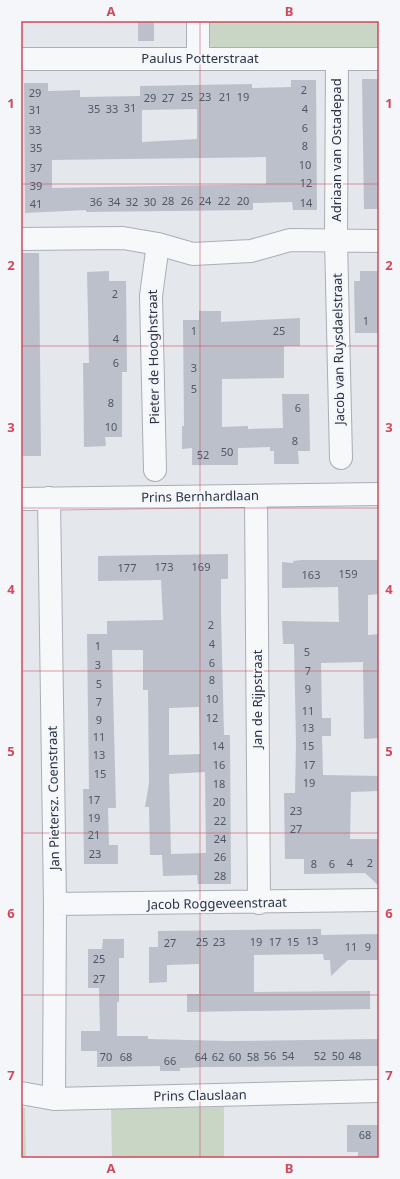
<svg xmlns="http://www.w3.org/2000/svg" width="400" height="1179" viewBox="0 0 400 1179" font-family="'Noto Sans',sans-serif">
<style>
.green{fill:#c9d6c5}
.building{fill:#bbc0ca;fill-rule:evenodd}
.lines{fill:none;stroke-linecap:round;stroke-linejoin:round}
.minor-casing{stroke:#a9aeb7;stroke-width:24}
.minor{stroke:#f7f8fa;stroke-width:22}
.grid{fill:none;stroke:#d1495b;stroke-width:1;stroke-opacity:0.55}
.labels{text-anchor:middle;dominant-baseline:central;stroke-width:4;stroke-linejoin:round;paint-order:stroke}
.number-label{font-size:11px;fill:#4f5766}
.street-label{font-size:13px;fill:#2b3445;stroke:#f4f6f9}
.neatline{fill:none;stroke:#d1495b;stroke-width:1.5}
.grid-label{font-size:13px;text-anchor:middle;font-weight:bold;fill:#d1495b}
</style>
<rect width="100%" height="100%" fill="#e4e7ec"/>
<!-- green -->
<path class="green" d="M209,21H379V48L216,50L208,44Z
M224,1107V1158H112L111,1109Z
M21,1108H25L26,1158H21Z"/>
<!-- building -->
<path class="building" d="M138,21H154V41H138Z
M362,79H379V209H364Z
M291,80H316L317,210H293L292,202L253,203V210L86,212V210L25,213L24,83H48V91L80,90V97L140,96V86L252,84V88L291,87ZM197,109V139L142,142V110ZM266,157V184L52,188V160Z
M21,253H39L41,456H21Z
M109,271V281H126L127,372H122V437H105L106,446L84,447L83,363H89L87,272Z
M360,271H379V333H355L354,281H360Z
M199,311H221V322L300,318V346H284V378L222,379V427L248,426V429L283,428L282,394H309L310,451H298L299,464H274V451H270V447L238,448V465H192V448L182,449V426H184L183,320H199Z
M228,554V579H221V614L224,735H230L231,884H198L197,875L163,876L162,855H150L149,807H145L149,783L148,690H143V650H112L116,808H108L109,845H118V864H84L83,789H89L87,634H107V621L163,620L161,580L98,581V556ZM199,707L200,754L169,755V708ZM205,772L206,853L171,854L169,774Z
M301,560H379V594L368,595V635L379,634V738L364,739L363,662L321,663L322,718H331V736H322L323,775L379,776V791L351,792L350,839H378L379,886L365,873L304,874V859H285L284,793H295L296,744L294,644H283L282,621L339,622L338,587L282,588V562L293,563V561Z
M321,929V935L379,934V960H348L331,976L330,960H324L323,954L254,955V992L370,991V1009L187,1012V994H199V964L167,965V982L149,983V947H158V931Z
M103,939H124V958H119V1002H117V1036H148V1039L228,1041L379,1039V1066L204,1067L180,1068V1071H160V1066L97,1067V1051H81V1031H100L99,988H88V949H102Z
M347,1125H379V1158H358V1152H347Z"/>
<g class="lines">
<defs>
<path id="minor" d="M198,58V21
M21,59H379
M337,59L336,240L341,458
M21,239L123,238L158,244L193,254L251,251L290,240L379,241
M155,470L151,296L158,244
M256,496L259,903
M49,498L55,904L54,1099
M21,499L379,494
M55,904L379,900
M21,1093L54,1099L379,1091"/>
</defs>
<!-- minor casing -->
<use href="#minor" class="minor-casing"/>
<!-- minor -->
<use href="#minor" class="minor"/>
</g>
<!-- grid -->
<path class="grid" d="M200,21V1158M21,184H379M21,346H379M21,508H379M21,671H379M21,833H379M21,995H379"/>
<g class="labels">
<!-- number labels -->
<g class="number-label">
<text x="304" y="89">2</text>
<text x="35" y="92">29</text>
<text x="187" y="96">25</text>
<text x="205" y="96">23</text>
<text x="225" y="96">21</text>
<text x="243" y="96">19</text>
<text x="150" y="97">29</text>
<text x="168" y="97">27</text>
<text x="130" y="107">31</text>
<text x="94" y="108">35</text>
<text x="112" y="108">33</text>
<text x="305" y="108">4</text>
<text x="35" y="109">31</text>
<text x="305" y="127">6</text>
<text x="35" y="129">33</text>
<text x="305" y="145">8</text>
<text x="36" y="147">35</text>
<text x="305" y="164">10</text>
<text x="36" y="167">37</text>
<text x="306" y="182">12</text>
<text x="36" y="185">39</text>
<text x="168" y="200">28</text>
<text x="187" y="200">26</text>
<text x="205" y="200">24</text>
<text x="224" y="200">22</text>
<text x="243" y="200">20</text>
<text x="96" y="201">36</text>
<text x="114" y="201">34</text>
<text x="132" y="201">32</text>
<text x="150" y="201">30</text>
<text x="306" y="202">14</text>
<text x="36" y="203">41</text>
<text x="115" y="293">2</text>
<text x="366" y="320">1</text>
<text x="194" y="330">1</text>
<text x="279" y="330">25</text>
<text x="116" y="338">4</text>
<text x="116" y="362">6</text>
<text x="194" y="367">3</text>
<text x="194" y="388">5</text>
<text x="111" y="402">8</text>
<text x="298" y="407">6</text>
<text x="111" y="426">10</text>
<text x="295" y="440">8</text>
<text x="227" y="451">50</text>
<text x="203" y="454">52</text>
<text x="164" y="566">173</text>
<text x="201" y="566">169</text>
<text x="127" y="567">177</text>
<text x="348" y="573">159</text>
<text x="311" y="574">163</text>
<text x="211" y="624">2</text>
<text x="212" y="643">4</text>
<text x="98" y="645">1</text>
<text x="307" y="651">5</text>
<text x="212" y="662">6</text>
<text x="98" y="664">3</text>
<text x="308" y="670">7</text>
<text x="212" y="679">8</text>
<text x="99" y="683">5</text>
<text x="308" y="688">9</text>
<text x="212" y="698">10</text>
<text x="99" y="701">7</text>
<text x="308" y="710">11</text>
<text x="212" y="717">12</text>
<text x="99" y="719">9</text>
<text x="308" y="727">13</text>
<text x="99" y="736">11</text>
<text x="218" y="745">14</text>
<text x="308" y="745">15</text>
<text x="99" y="754">13</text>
<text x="219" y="764">16</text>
<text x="309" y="764">17</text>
<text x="100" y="773">15</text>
<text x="309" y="782">19</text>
<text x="219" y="783">18</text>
<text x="94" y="799">17</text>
<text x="219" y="801">20</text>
<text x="296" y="810">23</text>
<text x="94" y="817">19</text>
<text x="220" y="820">22</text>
<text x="296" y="828">27</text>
<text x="94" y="834">21</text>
<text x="220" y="838">24</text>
<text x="95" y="853">23</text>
<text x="220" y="856">26</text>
<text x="350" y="862">4</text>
<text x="370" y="862">2</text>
<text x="314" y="863">8</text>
<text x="332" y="863">6</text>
<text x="220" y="875">28</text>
<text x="312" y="940">13</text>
<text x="202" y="941">25</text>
<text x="219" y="941">23</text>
<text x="256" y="941">19</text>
<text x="275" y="941">17</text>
<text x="293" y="941">15</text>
<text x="170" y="942">27</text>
<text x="351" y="946">11</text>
<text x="368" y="946">9</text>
<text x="99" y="958">25</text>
<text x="99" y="978">27</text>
<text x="270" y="1055">56</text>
<text x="288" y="1055">54</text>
<text x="320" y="1055">52</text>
<text x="338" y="1055">50</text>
<text x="355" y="1055">48</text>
<text x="106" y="1056">70</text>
<text x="126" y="1056">68</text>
<text x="201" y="1056">64</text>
<text x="218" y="1056">62</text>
<text x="235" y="1056">60</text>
<text x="253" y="1056">58</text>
<text x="170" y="1060">66</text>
<text x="365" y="1134">68</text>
</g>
<!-- street labels -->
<g class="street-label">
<text x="200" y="58">Paulus Potterstraat</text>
<text transform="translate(336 150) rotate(-90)">Adriaan van Ostadepad</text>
<text transform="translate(338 349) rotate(-91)">Jacob van Ruysdaelstraat</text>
<text transform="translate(153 357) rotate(-91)">Pieter de Hooghstraat</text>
<text transform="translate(200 496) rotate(-1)">Prins Bernhardlaan</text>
<text transform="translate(257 699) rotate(-90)">Jan de Rijpstraat</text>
<text transform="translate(53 798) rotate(-91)">Jan Pietersz. Coenstraat</text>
<text transform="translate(217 903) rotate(-1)">Jacob Roggeveenstraat</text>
<text transform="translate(200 1095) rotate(-1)">Prins Clauslaan</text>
</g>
</g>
<!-- border -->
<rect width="400" height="1179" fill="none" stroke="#f4f6f9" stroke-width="44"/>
<rect x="22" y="22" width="356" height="1135" class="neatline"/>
<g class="grid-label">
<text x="111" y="16">A</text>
<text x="289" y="16">B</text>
<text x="11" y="108">1</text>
<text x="389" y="108">1</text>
<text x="11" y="270">2</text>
<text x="389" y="270">2</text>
<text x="11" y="432">3</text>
<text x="389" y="432">3</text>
<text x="11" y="594">4</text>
<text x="389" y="594">4</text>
<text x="11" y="756">5</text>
<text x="389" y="756">5</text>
<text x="11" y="918">6</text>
<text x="389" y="918">6</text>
<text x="11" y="1080">7</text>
<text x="389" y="1080">7</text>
<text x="111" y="1173">A</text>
<text x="289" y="1173">B</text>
</g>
</svg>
